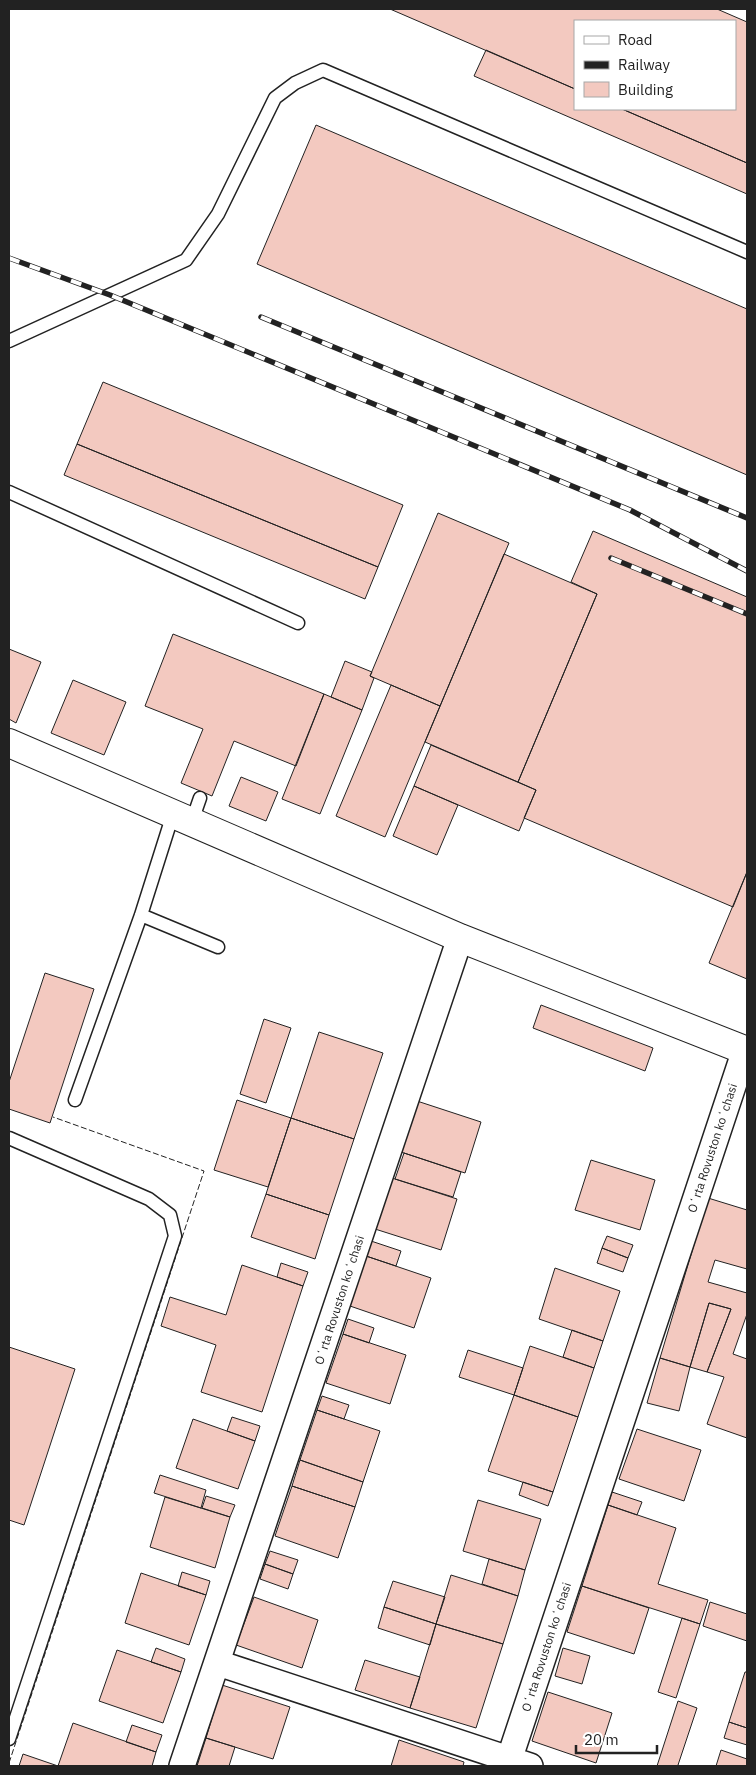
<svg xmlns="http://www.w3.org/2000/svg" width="756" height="1775" viewBox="0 0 756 1775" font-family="'IBM Plex Sans',sans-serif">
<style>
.building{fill:#f3c9c0;stroke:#222}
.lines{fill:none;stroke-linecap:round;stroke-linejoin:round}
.service-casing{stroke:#222;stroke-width:15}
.minor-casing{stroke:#222;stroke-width:28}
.tertiary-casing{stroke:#222;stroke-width:30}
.service{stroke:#fff;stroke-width:12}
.minor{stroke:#fff;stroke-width:25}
.tertiary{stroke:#fff;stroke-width:28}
.rail-casing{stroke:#222;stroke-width:5.5}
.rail{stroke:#fff;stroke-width:4;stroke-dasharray:11;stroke-linecap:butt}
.fence{stroke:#222;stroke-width:1;stroke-dasharray:6 2.5;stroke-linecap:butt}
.labels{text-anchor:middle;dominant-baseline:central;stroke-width:4;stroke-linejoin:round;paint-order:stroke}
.street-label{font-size:12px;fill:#222;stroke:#fff}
</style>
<rect width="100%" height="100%" fill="#fff"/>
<!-- building -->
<path class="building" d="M390,9H717L747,22V163L622,109H735V21H575V89Z
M486,50L575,89V109H622L747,163V194L474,76Z
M316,125L747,309V475L257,264Z
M103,382L403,505L378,567L77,444Z
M77,444L378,567L365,599L64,475Z
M438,513L509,543L440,706L370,676Z
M593,531L747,597V872L733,907L524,818L536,790L518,782L597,594L571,582Z
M504,554L597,594L518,782L425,742Z
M173,634L324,694L296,766L234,741L212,796L181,783L203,729L145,706Z
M9,649L41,662L16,723L9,719Z
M345,661L372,672L370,676L374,678L362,710L331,697Z
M73,680L126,702L104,755L51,733Z
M391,685L440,706L385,837L336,816Z
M324,694L362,710L320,814L282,799Z
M431,745L536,790L519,831L414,786Z
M241,777L278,792L266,821L229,806Z
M414,786L458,805L437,855L393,836Z
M747,872V979L709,963Z
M45,973L94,989L50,1123L9,1109V1082Z
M541,1005L653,1048L645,1071L533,1028Z
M264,1019L291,1028L266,1103L240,1094Z
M319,1032L383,1053L354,1139L291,1118Z
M237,1100L291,1118L268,1187L214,1170Z
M417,1101L481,1122L465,1173L401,1152Z
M291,1118L354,1139L329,1215L266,1194Z
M404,1153L461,1172L453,1197L395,1179Z
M591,1160L655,1180L640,1230L575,1210Z
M392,1178L457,1199L441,1250L375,1229Z
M266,1194L329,1215L315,1259L251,1237Z
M708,1198L747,1210V1269L715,1260L708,1282L747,1293V1314L733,1354L747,1359V1438L707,1424L724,1377L707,1372L731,1309L709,1303L690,1367L660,1358Z
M607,1236L633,1245L628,1258L602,1248Z
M371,1241L401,1251L396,1266L366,1256Z
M602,1248L628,1258L623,1272L597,1263Z
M366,1256L431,1278L414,1328L350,1306Z
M281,1263L308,1272L303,1286L277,1277Z
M242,1265L303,1286L262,1412L201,1392L216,1345L161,1326L170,1297L226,1315Z
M555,1268L620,1291L603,1341L539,1319Z
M709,1303L731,1309L707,1372L690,1367Z
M348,1319L374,1328L369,1343L343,1334Z
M572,1330L603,1341L594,1368L563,1357Z
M343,1334L406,1355L390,1404L326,1383Z
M530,1346L594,1368L578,1417L514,1395Z
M9,1347L75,1369L24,1525L9,1520Z
M468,1350L523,1368L514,1395L459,1377Z
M660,1358L690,1367L679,1411L647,1403Z
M514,1395L578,1417L553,1492L488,1471Z
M322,1396L349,1405L344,1419L317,1410Z
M317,1410L380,1431L363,1482L300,1460Z
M232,1417L260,1426L255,1441L227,1431Z
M193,1419L255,1441L238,1489L176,1468Z
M637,1429L701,1450L684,1501L619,1479Z
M300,1460L363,1482L355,1507L292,1486Z
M160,1475L206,1490L201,1508L154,1493Z
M523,1482L553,1492L548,1506L519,1495Z
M292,1486L355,1507L338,1558L275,1536Z
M612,1492L642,1502L637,1515L608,1505Z
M206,1496L235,1505L230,1517L202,1508Z
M165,1497L230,1517L215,1568L150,1547Z
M478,1500L541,1519L525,1570L463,1551Z
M608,1505L676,1528L658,1584L708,1600L700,1624L582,1586Z
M270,1551L298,1560L293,1574L265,1564Z
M489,1559L525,1570L518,1596L482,1584Z
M265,1564L293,1574L288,1589L260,1579Z
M182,1572L210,1581L206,1595L178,1586Z
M141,1573L206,1595L189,1645L125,1623Z
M451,1575L518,1596L503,1644L436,1624Z
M393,1581L445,1597L436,1624L384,1607Z
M582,1586L649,1608L634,1654L567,1632Z
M254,1597L318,1620L302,1668L236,1645Z
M710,1602L747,1614V1641L703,1626Z
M384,1607L436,1624L430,1645L378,1628Z
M682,1618L700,1624L676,1698L658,1692Z
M436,1624L503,1644L476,1728L410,1708Z
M156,1648L185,1659L181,1672L151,1662Z
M563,1648L590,1656L582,1684L555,1676Z
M117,1650L181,1672L163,1723L99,1701Z
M365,1660L420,1677L410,1708L355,1690Z
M745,1672H747V1728L729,1722Z
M222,1685L290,1707L273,1759L206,1738Z
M548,1692L612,1713L596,1763L532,1741Z
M678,1701L697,1708L678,1765L680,1766H657Z
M729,1722L747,1728V1745L724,1738Z
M73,1723L156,1752L152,1766H19L23,1754L58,1766Z
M132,1725L162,1735L156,1752L126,1742Z
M206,1738L235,1747L229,1766H197Z
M399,1740L464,1762L463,1766H391Z
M721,1750L747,1759V1766H716Z"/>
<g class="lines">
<defs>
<path id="service" d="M9,341L186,260L218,214L275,98L295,83L323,70L747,252
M9,492L298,623
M192,821L200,798
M141,915L218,947
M75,1100L141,915L173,814
M9,1138L149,1199L170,1215L175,1236L9,1739"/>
<path id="minor" d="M218,1663L530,1766
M182,1766L460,938
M507,1766L745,1050"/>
<path id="tertiary" d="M9,743L460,938L747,1051"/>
</defs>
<!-- service casing -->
<use href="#service" class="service-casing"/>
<!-- minor casing -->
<use href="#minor" class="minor-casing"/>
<!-- tertiary casing -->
<use href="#tertiary" class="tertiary-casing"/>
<!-- service -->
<use href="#service" class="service"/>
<!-- minor -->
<use href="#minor" class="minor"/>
<!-- tertiary -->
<use href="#tertiary" class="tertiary"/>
<defs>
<path id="rail" d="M9,258L110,295L630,510L747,571
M261,317L747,518
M611,558L747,614"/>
</defs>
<!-- rail casing -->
<use href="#rail" class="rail-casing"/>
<!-- rail -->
<use href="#rail" class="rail"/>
<!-- fence -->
<path class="fence" d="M9,1763L204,1171L53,1117"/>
</g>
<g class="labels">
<!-- street labels -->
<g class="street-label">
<text transform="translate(712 1148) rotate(-72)">Oʻrta Rovuston koʻchasi</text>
<text transform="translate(339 1300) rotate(-72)">Oʻrta Rovuston koʻchasi</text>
<text transform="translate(546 1647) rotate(-72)">Oʻrta Rovuston koʻchasi</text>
</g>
</g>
<!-- border -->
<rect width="756" height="1775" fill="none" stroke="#222222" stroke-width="20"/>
<!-- legend -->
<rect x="574" y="20" width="162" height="90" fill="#ffffff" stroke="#a7a7a7"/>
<rect x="584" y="36" width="25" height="8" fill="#ffffff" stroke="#a7a7a7"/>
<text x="618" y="45" font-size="15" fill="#222222">Road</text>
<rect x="584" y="61" width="25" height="8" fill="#222222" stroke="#a7a7a7"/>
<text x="618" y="70" font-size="15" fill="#222222">Railway</text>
<rect x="584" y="82" width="25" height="15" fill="#f3c9c0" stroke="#a7a7a7"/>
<text x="618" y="95" font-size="15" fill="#222222">Building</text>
<!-- scale -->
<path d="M576 1745v8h81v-8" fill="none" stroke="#222222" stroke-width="2.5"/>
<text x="584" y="1745" font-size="15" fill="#222222" stroke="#ffffff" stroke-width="4" paint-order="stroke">20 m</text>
</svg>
